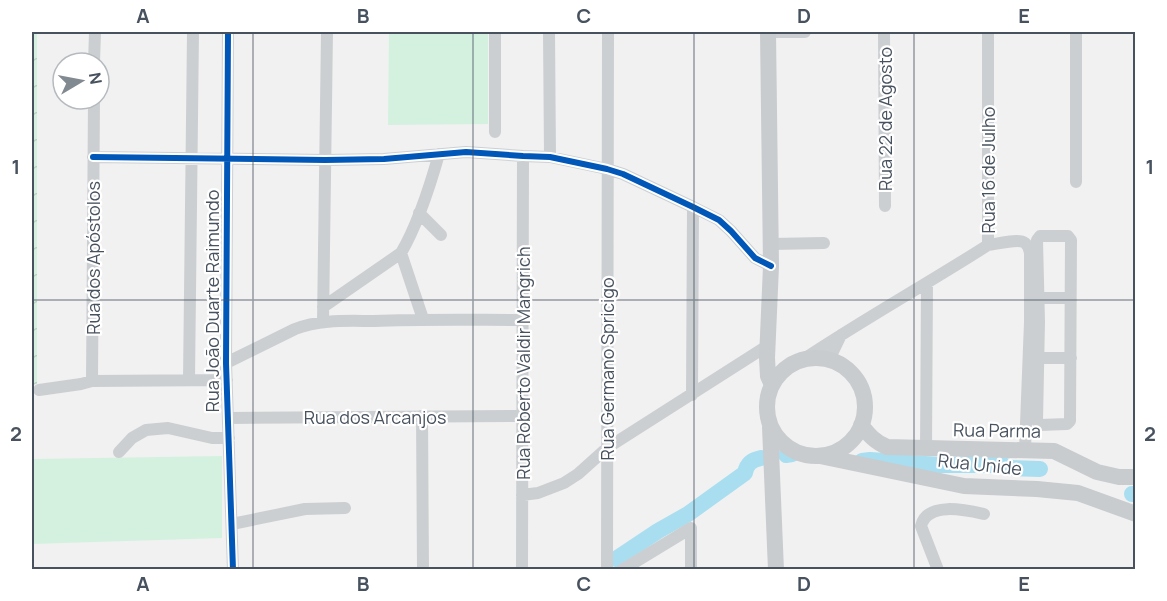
<svg xmlns="http://www.w3.org/2000/svg" width="1167" height="601" viewBox="0 0 1167 601" font-family="Manrope,sans-serif">
<style>
.green{fill:#d4f1e0}
.forest{fill:url(#forest-crowns)}
.lines{fill:none;stroke-linecap:round;stroke-linejoin:round}
.river{stroke:#a8def0;stroke-width:16}
.minor{stroke:#cccfd2;stroke-width:12}
.major{stroke:#c8cccf;stroke-width:16}
.cycleway-casing{stroke:#fff;stroke-width:10}
.cycleway{stroke:#0057b8;stroke-width:6}
.grid{fill:none;stroke:#47525e;stroke-width:1.5;stroke-opacity:0.55}
.labels{text-anchor:middle;dominant-baseline:central;stroke-width:4.5;stroke-linejoin:round;paint-order:stroke}
.street-label{font-size:18px;fill:#47525e;stroke:#fff}
.neatline{fill:none;stroke:#47525e;stroke-width:2}
.grid-label{font-size:20px;text-anchor:middle;font-weight:bold;fill:#47525e}
</style>
<defs>
<pattern id="forest-crowns" width="20" height="18" patternUnits="userSpaceOnUse" patternTransform="scale(1.5)"><rect width="20" height="18" fill="#d4f1e0"/><path d="M2 6a3 3 0 1 1 6 0M12 15a3 3 0 1 1 6 0" fill="none" stroke="#b7d1c3"/></pattern>
</defs>
<rect width="100%" height="100%" fill="#f1f1f1"/>
<!-- green -->
<path class="green" d="M389,32H488V124L388,125Z
M222,456V538L32,544V459Z"/>
<!-- forest -->
<path class="forest" d="M32,32H37V384L32,385Z"/>
<g class="lines">
<!-- river -->
<path class="river" d="M786,455L792,454
M862,461L870,460L939,465H1002L1012,468L1040,469
M1132,494H1136
M616,559L658,531L688,514L745,473C747,463 752,460 761,458"/>
<!-- minor -->
<path class="minor" d="M228,32L226,363L233,570
M549,32L550,157
M768,32H805
M884,32L885,206
M1076,32V182
M94,63L95,32
M495,132V32
M93,157L325,160L384,159L466,152L523,156L550,157L607,169L623,174L693,207L719,220L731,231L755,258L771,266
M419,213L441,235
M1040,236H1068L1071,240L1070,421L1067,424L1040,425L1037,421L1039,322L1037,240Z
M771,244L824,243
M988,245C997,244 1019,238 1025,243C1029,246 1029,249 1030,253V322L1025,449
M401,253L423,319
M1039,298H1070
M323,307L401,253C418,224 430,186 439,154
M323,322L327,32
M1038,358H1071
M804,359C864,319 927,284 988,245V32
M829,360L841,335
M226,363L295,329C320,319 348,321 374,321C423,319 473,320 523,320
M189,380L193,32
M92,381L94,99
M39,390L81,384L92,381L227,380
M692,395L693,207
M422,416L423,570
M228,418L523,416
M926,449L927,284
M119,452L132,438L146,430L168,428L212,438H229
M522,495L538,493L564,483L578,474L607,448L767,346
M232,524L305,509L345,508
M522,570L523,156
M607,570L608,32
M622,570L691,528
M691,570V528
M938,570L921,526C927,501 966,510 984,514"/>
<!-- major -->
<path class="major" d="M768,32L771,266L767,358L768,376L772,385
M767 407a49 49 0 1 1 98 0a49 49 0 1 1-98 0Z
M861,425C869,435 875,442 887,447L1054,451L1097,472L1119,477H1136
M770,427L776,570
M820,456L964,486L1037,489L1078,493L1136,514"/>
<defs>
<path id="cycleway" d="M228,32L226,363L233,570
M93,157L325,160L384,159L466,152L523,156L550,157L607,169L623,174L693,207L719,220L731,231L755,258L771,266"/>
</defs>
<!-- cycleway casing -->
<use href="#cycleway" class="cycleway-casing"/>
<!-- cycleway -->
<use href="#cycleway" class="cycleway"/>
</g>
<!-- grid -->
<path class="grid" d="M253,32V570M473,32V570M694,32V570M914,32V570M32,300H1136"/>
<g class="labels">
<!-- street labels -->
<g class="street-label">
<text transform="translate(885 119) rotate(-90)">Rua 22 de Agosto</text>
<text transform="translate(988 170) rotate(-90)">Rua 16 de Julho</text>
<text transform="translate(93 258) rotate(-90)">Rua dos Apóstolos</text>
<text transform="translate(212 301) rotate(-90)">Rua João Duarte Raimundo</text>
<text transform="translate(523 363) rotate(-90)">Rua Roberto Valdir Mangrich</text>
<text transform="translate(607 369) rotate(-90)">Rua Germano Spricigo</text>
<text x="375" y="417">Rua dos Arcanjos</text>
<text transform="translate(997 430) rotate(1)">Rua Parma</text>
<text transform="translate(980 464) rotate(6)">Rua Unide</text>
</g>
</g>
<!-- border -->
<rect width="1167" height="601" fill="none" stroke="#ffffff" stroke-width="66"/>
<!-- north arrow -->
<g transform="translate(81 81) rotate(80)"><circle r="28" fill="#ffffff" stroke="#b5babf" stroke-width="1.5"/>
<path d="M0-4.5L10 22L0 15L-10 22Z" fill="#828a91"/>
<text y="-9" font-size="16" font-weight="bold" text-anchor="middle" fill="#47525e">N</text>
</g>
<rect x="33" y="33" width="1101" height="535" class="neatline"/>
<g class="grid-label">
<text x="143" y="23">A</text>
<text x="363" y="23">B</text>
<text x="584" y="23">C</text>
<text x="804" y="23">D</text>
<text x="1024" y="23">E</text>
<text x="16" y="174">1</text>
<text x="1150" y="174">1</text>
<text x="16" y="441">2</text>
<text x="1150" y="441">2</text>
<text x="143" y="591">A</text>
<text x="363" y="591">B</text>
<text x="584" y="591">C</text>
<text x="804" y="591">D</text>
<text x="1024" y="591">E</text>
</g>
</svg>
